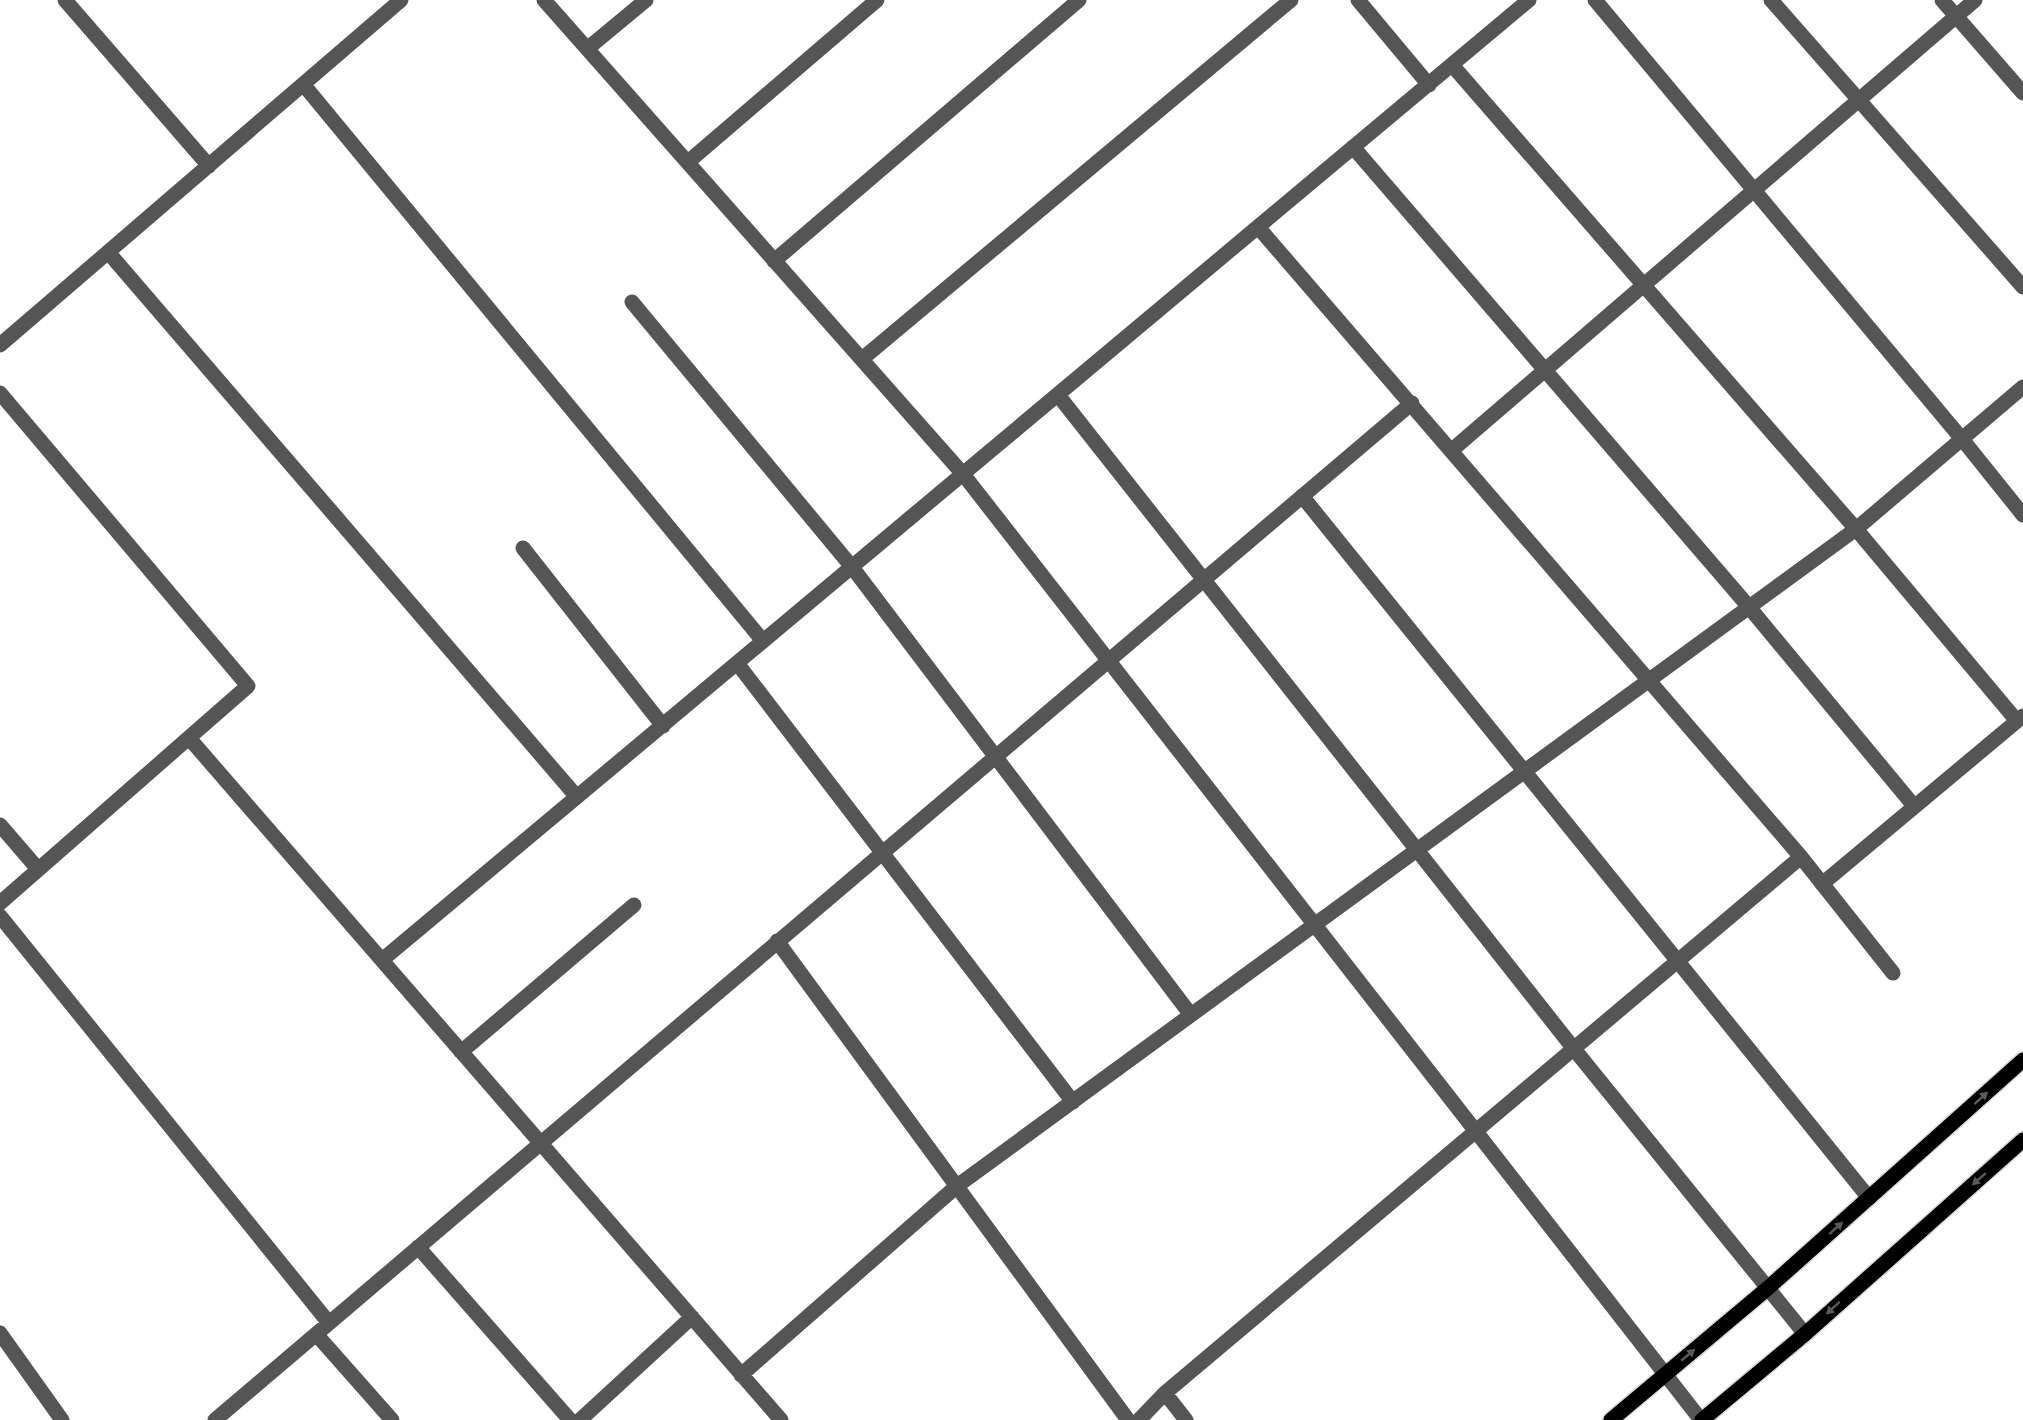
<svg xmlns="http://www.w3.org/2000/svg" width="2023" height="1420" viewBox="0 0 2023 1420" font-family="'Golos Text',sans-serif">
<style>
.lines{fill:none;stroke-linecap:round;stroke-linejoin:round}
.major-casing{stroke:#dbdbdb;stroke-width:18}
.minor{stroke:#555;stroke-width:15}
.major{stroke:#000;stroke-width:15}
.oneway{fill:#595959}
</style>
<rect width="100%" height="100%" fill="#fff"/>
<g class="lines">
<defs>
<path id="major" d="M1611,1420L1768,1288L2023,1060
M1702,1420L1805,1334L2023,1140"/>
</defs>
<!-- major casing -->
<use href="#major" class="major-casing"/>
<!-- minor -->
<path class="minor" d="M65,0L209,166
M544,0L963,474L1701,1420
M1358,0L1429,85
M1595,0L1962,439L2023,515
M1771,0L2023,287
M1942,0L2023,93
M587,49L646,0
M1452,65L1856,529L2017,721
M303,84L763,641
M1353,147L1749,607L1914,806
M688,162L877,0
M1258,227L1801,857L1893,973
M108,252L577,797
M774,261L1079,0
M632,302L852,567L1191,1015
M0,345L401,0
M862,359L1291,0
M0,393L248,686L0,903
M1058,395L1574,1049L1805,1334
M1452,450L1975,0
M1302,496L1869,1198
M523,548L663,726
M737,663L1073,1102
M189,738L781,1420
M0,825L38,869
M1822,884L2023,716
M0,916L329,1323
M777,941L1128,1420
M382,960L1529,0
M461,1052L634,905
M418,1247L570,1420
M0,1333L62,1420
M316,1334L392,1420
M741,1375L957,1186L1856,529L2023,387
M1165,1393L1186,1420
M215,1420L1412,403
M580,1420L692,1317
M1139,1420L1165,1393L1801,857"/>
<!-- major -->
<use href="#major" class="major"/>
</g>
<!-- one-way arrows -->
<defs><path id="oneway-solid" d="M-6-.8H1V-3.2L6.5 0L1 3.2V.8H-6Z" transform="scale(1.5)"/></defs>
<g class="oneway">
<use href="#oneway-solid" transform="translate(1981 1098) rotate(-42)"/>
<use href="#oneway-solid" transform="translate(1979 1179) rotate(139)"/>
<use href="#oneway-solid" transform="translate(1836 1228) rotate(-42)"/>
<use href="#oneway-solid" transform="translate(1833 1308) rotate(138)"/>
<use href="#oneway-solid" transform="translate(1688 1355) rotate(-40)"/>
</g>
</svg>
